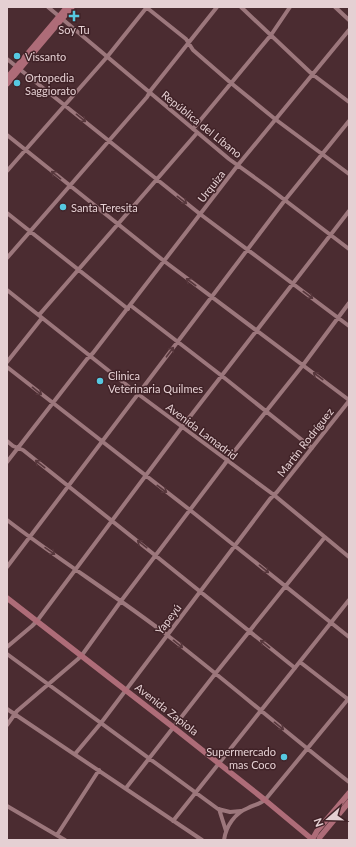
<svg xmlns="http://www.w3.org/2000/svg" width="356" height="847" viewBox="0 0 356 847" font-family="Lato,sans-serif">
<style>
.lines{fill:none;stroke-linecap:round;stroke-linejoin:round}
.minor{stroke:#9c777c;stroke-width:4}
.major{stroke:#ae6c78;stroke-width:5.5}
.oneway{stroke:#57373c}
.poi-dot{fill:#56c9e1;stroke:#402227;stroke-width:1.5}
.labels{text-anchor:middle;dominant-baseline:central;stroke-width:3;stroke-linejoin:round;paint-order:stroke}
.poi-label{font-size:11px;fill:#e5d0d3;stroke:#402227;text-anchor:start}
.street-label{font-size:11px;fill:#e5d0d3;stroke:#402227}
</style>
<rect width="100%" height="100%" fill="#4b2c31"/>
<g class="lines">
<!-- minor -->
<path class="minor" d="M48,7L229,159L269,188L349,249
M146,7L186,39L193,50L231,83L275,119L349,174
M241,7L312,74L349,102
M335,7L349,20
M7,59L200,214L349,326
M193,129L271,35L290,7
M7,135L164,261L349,400
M7,171L107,57L147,7
M7,213L128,309
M7,258L147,97L151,90L217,7
M7,290L138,394L274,495L349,557
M130,305L222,376L312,448
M39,315L197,133
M7,362L42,318
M7,367L190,510L349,637
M7,441L13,446L23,450L156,556L295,668
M7,462L87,359L93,353L238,165L349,30
M7,520C59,560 115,595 167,635C229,683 288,734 349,782
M7,567L285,200L349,121
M7,647L32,626L37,621L182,427L349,211
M7,654L218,809L230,812L241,811
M300,662L349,700
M7,709L202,840
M7,725L17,711L78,659L82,655L121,601L224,465L229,458L303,365L349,303
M75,754L101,723L270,499L277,492L349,401
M126,788L215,674L325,537
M7,806L65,840
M219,809L226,831
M173,821L349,600
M57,835L99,770
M224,840C226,826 235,813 248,808C254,805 260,804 265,800L349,698"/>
<!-- major -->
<path class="major" d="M7,78L67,7
M7,84L72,7
M7,598L173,727L265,800L313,840
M312,840L317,831L349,793
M319,840L320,837L349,802"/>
</g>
<!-- one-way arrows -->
<defs><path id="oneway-shaft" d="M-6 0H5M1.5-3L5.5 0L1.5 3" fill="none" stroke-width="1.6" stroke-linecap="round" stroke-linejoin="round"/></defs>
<g class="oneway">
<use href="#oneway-shaft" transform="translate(81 118) rotate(39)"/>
<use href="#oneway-shaft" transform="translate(56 175) rotate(-141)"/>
<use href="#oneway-shaft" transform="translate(182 200) rotate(38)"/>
<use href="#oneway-shaft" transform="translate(191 282) rotate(-143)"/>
<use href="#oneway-shaft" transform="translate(308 295) rotate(37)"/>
<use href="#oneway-shaft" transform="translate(170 352) rotate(-53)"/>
<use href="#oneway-shaft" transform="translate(318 376) rotate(-143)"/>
<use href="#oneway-shaft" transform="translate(37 391) rotate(39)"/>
<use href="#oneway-shaft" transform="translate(40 464) rotate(-142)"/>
<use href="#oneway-shaft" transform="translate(162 489) rotate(37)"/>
<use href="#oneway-shaft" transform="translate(142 544) rotate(-142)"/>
<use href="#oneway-shaft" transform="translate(50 551) rotate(35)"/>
<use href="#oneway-shaft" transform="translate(264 569) rotate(39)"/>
<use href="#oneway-shaft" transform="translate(178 644) rotate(39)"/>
<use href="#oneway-shaft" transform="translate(265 644) rotate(-141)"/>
<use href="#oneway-shaft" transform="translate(279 726) rotate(39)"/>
</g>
<!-- markers -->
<g class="poi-dot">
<path d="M72 10h4v4h4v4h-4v4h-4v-4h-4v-4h4z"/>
<circle cx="17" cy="56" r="4"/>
<circle cx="17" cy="83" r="4"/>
<circle cx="63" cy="207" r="4"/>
<circle cx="100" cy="381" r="4"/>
<circle cx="284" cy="757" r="4"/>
</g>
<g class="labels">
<!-- poi labels -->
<g class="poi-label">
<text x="74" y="29" text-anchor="middle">Soy Tu</text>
<text x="25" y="56">Vissanto</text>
<text x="25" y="77">Ortopedia<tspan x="25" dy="13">Saggiorato</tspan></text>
<text x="71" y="207">Santa Teresita</text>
<text x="108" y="375">Clinica<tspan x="108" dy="13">Veterinaria Quilmes</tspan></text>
<text x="276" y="751" text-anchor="end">Supermercado<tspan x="276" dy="13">mas Coco</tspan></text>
</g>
<!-- street labels -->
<g class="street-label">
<text transform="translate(202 124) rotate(39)">República del Líbano</text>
<text transform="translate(211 186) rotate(-52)">Urquiza</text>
<text transform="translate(202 431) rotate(37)">Avenida Lamadrid</text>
<text transform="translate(305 442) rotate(-52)">Martín Rodríguez</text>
<text transform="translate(168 619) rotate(-53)">Yapeyú</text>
<text transform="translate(167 709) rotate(38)">Avenida Zapiola</text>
</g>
</g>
<!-- border -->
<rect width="356" height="847" fill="none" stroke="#e5d0d3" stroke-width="16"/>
<!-- north arrow -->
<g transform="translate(328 819) rotate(250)" stroke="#402227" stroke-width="3" paint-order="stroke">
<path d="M0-3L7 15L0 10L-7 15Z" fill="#e5d0d3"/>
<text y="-6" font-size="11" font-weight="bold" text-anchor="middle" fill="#e5d0d3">N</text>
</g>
</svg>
